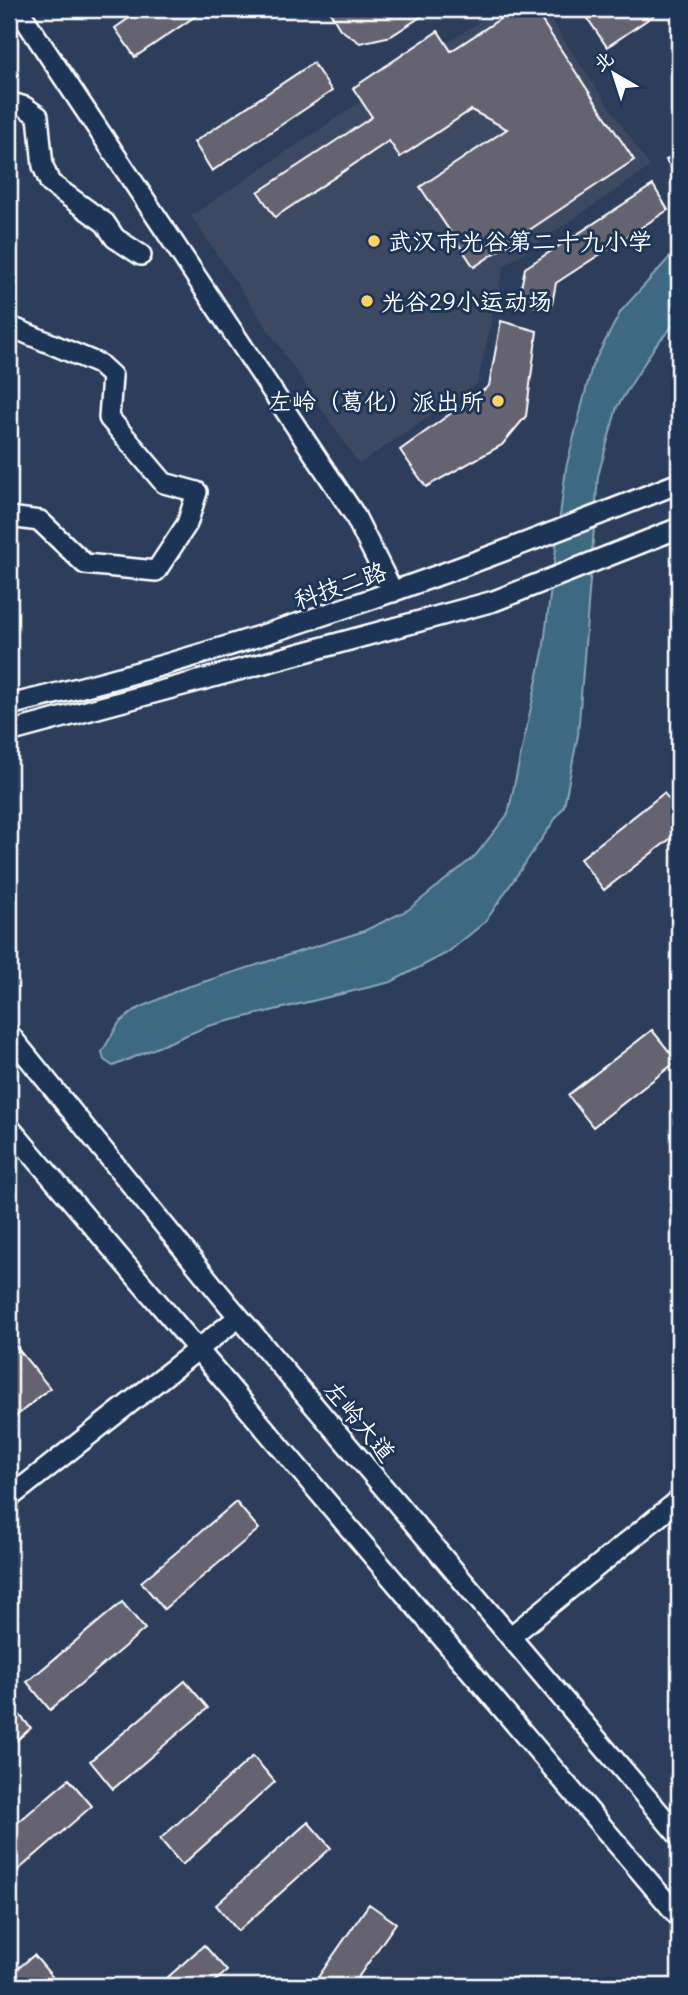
<svg xmlns="http://www.w3.org/2000/svg" width="688" height="1995" viewBox="0 0 688 1995" font-family="Delius,'LXGW WenKai TC',sans-serif">
<style>
.built{fill:#3d4962}
.water{fill:#3e6983;stroke:#8ba5b5;stroke-width:2}
.building{fill:#666471;stroke:#fff;stroke-width:2}
.lines{fill:none;stroke-linecap:round;stroke-linejoin:round}
.minor-casing{stroke:#fff;stroke-width:24}
.minor{stroke:#1d3557;stroke-width:19}
.poi-dot{fill:#ffd166;stroke:#1d3557;stroke-width:2.5}
.labels{text-anchor:middle;dominant-baseline:central;stroke-width:6;stroke-linejoin:round;paint-order:stroke}
.poi-label{font-size:24px;fill:#fff;stroke:#1d3557;text-anchor:start}
.street-label{font-size:24px;fill:#fff;stroke:#1d3557}
</style>
<rect width="100%" height="100%" fill="#2c3e5c"/>
<filter id="ink" filterUnits="userSpaceOnUse"><feTurbulence type="fractalNoise" baseFrequency=".0143" numOctaves="2"/><feDisplacementMap in="SourceGraphic" scale="14" xChannelSelector="R" yChannelSelector="G"/><feConvolveMatrix kernelMatrix="1 2 1 2 8 2 1 2 1" color-interpolation-filters="sRGB"/></filter>
<g filter="url(#ink)">
<!-- built -->
<path class="built" d="M498,9H543L650,167L504,266L477,384L359,464L191,216Z"/>
<!-- water -->
<path class="water" d="M679,252V319L655,346L617,407L598,476L578,735L564,806L485,922L447,953L391,982L208,1026L113,1066L104,1060L102,1052L119,1023L135,1010L181,989L364,931L408,910L475,856L508,814L543,652L566,468L592,366L621,311L669,258Z"/>
<!-- building -->
<path class="building" d="M142,9H206L135,57L115,28Z
M328,9H433L391,36L360,43L340,29Z
M515,9H534L634,160L474,267L420,187L507,129L471,110L400,157L389,141L275,217L258,192L372,117L353,88L438,31L451,51Z
M602,9H663L607,47L588,19Z
M313,63L332,91L212,171L194,142Z
M679,151V180L666,160Z
M653,185L668,210L556,283L551,309L518,303L525,268Z
M501,321L537,331L526,416L502,445L426,487L400,450L489,386Z
M664,793L679,812V832L604,890L580,859Z
M652,1030L677,1061L593,1127L568,1095Z
M9,1338L50,1388L9,1422Z
M236,1502L259,1529L164,1609L141,1582Z
M122,1602L145,1629L50,1710L27,1682Z
M185,1681L208,1708L113,1789L90,1761Z
M9,1703L31,1728L9,1747Z
M253,1756L275,1782L182,1865L160,1839Z
M69,1779L92,1806L9,1878V1830Z
M308,1822L331,1848L238,1931L216,1905Z
M369,1904L396,1923L352,1986H312Z
M204,1945L227,1971L210,1986H158Z
M34,1955L60,1986H9V1976Z"/>
<g class="lines">
<defs>
<path id="minor" d="M18,9L354,514L393,592
M9,102L25,107L38,116L43,166L50,183L105,223L115,238L141,255
M9,326L99,364L112,376L109,418L164,483L197,492L187,524L156,571L85,564L40,521L9,517
M9,705C242,651 458,571 679,483
M9,732L494,601L679,528
M9,1034L228,1304L679,1836
M9,1127L679,1917
M9,1498L239,1317
M510,1637L679,1500"/>
</defs>
<!-- minor casing -->
<use href="#minor" class="minor-casing"/>
<!-- minor -->
<use href="#minor" class="minor"/>
</g>
</g>
<!-- markers -->
<g class="poi-dot">
<circle cx="374" cy="241" r="7"/>
<circle cx="367" cy="301" r="7"/>
<circle cx="498" cy="401" r="7"/>
</g>
<g class="labels">
<!-- poi labels -->
<g class="poi-label">
<text x="388" y="241">武汉市光谷第二十九小学</text>
<text x="381" y="301">光谷29小运动场</text>
<text x="484" y="401" text-anchor="end">左岭（葛化）派出所</text>
</g>
<!-- street labels -->
<g class="street-label">
<text transform="translate(340 585) rotate(-19)">科技二路</text>
<text transform="translate(360 1421) rotate(50)">左岭大道</text>
</g>
</g>
<!-- margin -->
<rect width="688" height="1995" fill="none" stroke="#1d3557" stroke-width="35"/>
<rect x="18" y="18" width="653" height="1960" fill="none" stroke="#fff" stroke-width="2.5" filter="url(#ink)"/>
<!-- north arrow -->
<g transform="translate(614 74) rotate(321)" stroke="#1d3557" stroke-width="5" paint-order="stroke">
<path d="M0-5L12 26L0 18L-12 26Z" fill="#ffffff"/>
<text y="-10" font-size="19" font-weight="bold" text-anchor="middle" fill="#ffffff">北</text>
</g>
</svg>
